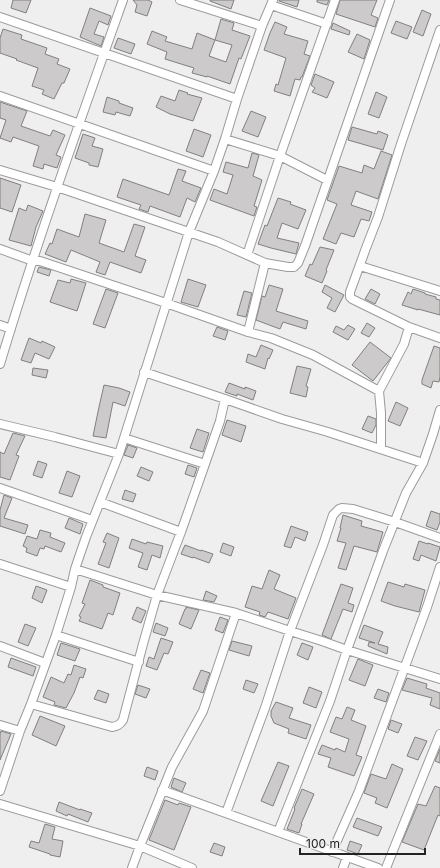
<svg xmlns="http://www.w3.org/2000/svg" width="440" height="868" viewBox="0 0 440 868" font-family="Inter,sans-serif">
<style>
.building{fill:#cccaca;stroke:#81807f;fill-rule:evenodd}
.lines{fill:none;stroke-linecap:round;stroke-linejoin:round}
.minor-casing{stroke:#9a9b9c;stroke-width:10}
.minor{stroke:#fff;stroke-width:8}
</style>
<rect width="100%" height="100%" fill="#efeff0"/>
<!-- building -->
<path class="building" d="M13,0H31L26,13L11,8Z
M133,0H148L152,2L147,16L135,12L137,5Z
M210,0H234L231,9L210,1Z
M279,0H299L297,7L279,1Z
M317,0H329L327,5L317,2Z
M340,0H377L371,15L378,18L375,27L336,14Z
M90,8L111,16L108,25L99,21L94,34L104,37L101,46L80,37Z
M422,10L431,14L423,36L413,32Z
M221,19L234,23L232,30L250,36L241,59L239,58L230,84L207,76V77L192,73L194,68L165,59L167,52L147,44L152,31L167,37L165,41L192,49L197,33L215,40ZM215,40L232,45L226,62L209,56Z
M396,21L412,27L407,39L391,33Z
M275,22L287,27L284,34L308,41L304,54L310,56L302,77H301L300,80L295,79L290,96L274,91L276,84L278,85L286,58L264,50L270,33Z
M333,23L350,31L349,35L331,29Z
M3,29L22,35L21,39L47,48L45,54L59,59L57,64L70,69L64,83H62L54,99L42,94L44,90L32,86L38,68L16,60L17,59L0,53V38Z
M357,34L370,40L364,59L348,52Z
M118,38L135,44L131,54L114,48Z
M315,74L334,82L327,98L312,92L315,88L311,85Z
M179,90L188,93L187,94L202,98L193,121L170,114L156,107L161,96L175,101Z
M376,92L387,97L379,118L368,114Z
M107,97L119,101V103L133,108L130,116L116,112L115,115L103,112Z
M0,102L27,111L21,126L50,136L53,130L65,135L56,155L61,157L57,168L44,164L43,169L33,166L39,146L13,137L11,142L0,138L6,120L0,118Z
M251,111L266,117L258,137L242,131Z
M352,127L377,134L378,131L388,135L383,150L348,140Z
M194,129L211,135L203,157L186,151Z
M83,134L95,138L92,146L103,149L98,167L89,165V163L75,158Z
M381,151L392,155L378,199L356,191L351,205L372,212L369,221L361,219L354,237L341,233L336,244L323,239L337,204L327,200L339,166L362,173L364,165L374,169Z
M252,153L259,155L253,176L262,180L254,206L257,207L254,216L210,200L214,189L227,194L233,175L223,172L226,162L248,168Z
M178,169L186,171L182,181L201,188L195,202L187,198L180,217L150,206L148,212L139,209L141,205L117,197L123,179L169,195Z
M0,178L21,185L12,212L0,208Z
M278,198L291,202L290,204L306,210L298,229L282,223L277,238L299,243L296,254L271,248L258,244L265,225L267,226Z
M28,205L43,211L36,227L31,246L9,240L19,208L26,211Z
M85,214L106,220L99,243L124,252L134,224L145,227L135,256L146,260L141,273L110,262L105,275L96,272L100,262L71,250L66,262L45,254L50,243L52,244L57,229L79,237Z
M320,247L334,250L326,270L327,271L322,283L305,276L310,264L312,265Z
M39,267L51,270L49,276L37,272Z
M71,279L86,283L77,311L50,302L58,280L70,283Z
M188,279L206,285L198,307L181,302Z
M269,285L283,289L276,311L308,321L306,329L283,322L280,329L256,320L262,296L265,297Z
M325,285L344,295L335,312L327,308L332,298L322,292Z
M106,289L118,293L105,328L93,324Z
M371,289L380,294L375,304L365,299Z
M413,289L425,293V294L436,297V299L440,300V315L418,309V310L402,305L408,292L411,294Z
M244,291L252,293L246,317L237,315Z
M367,323L375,328L369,337L361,333Z
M348,325L355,329L348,340L333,332L336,326L344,330Z
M217,327L228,331L225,340L213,336Z
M29,338L41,343L42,341L55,347L49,359L35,353L31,363L21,360Z
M370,342L391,358L373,381L352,365Z
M261,345L273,350L269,359L268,358L265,369L246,362L248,354L256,357Z
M434,346L440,348V377L439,382L433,381L431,388L422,384V380Z
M297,366L311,369L306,386L308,387L306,397L290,393Z
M33,368L48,370L46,378L32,375Z
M229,383L245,389V387L256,391L253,400L237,394V396L225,392Z
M104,385L119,388L130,392L125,406L113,402L106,438L93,436L99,407Z
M396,402L408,408L400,426L388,421Z
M368,416L376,419V425L372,433L362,429Z
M227,420L246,426L241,442L222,435Z
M197,429L209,433L203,452L190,448Z
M13,433L25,436L16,455L19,456L10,480L0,477V452L4,454Z
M128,445L137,448L133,458L124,455Z
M38,461L47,464L42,478L33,475Z
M188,465L197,468L194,477L185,474Z
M141,467L153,472L149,481L137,476Z
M67,471L80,476L72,497L59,493Z
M125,490L136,494L133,502L122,499Z
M4,495L12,498L4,518L28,525L25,534L0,526V510Z
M431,511L440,514V522L437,530L426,526Z
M343,515L362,521L361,526L383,532L377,552L354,546L346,570L338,568L346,543L337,541L341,528H340Z
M69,518L83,524L80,534L65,528Z
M291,526L308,532L305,541L295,537L291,548L284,546Z
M40,530L51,533L50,537L65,543L61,552L45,546L44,549L40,548L37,556L26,552L27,548L23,546L27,536L37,539Z
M107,533L119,538L109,568L98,564L106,543L103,542Z
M132,539L146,544L147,542L163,546L160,558L152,555L147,570L138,567L143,553L129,548Z
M419,541L428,544V543L440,547L436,561L421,555L419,561L413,559Z
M223,543L234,547L231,556L220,552Z
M185,545L201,551V550L213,554L209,563L193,557V558L181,554Z
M269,570L280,575L274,589L296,598L288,619L268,612L265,617L259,615L260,612L245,607L252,586L262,589Z
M90,580L103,585V587L120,593L113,615L108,613L102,629L79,621L81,617L79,616L85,604L82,603Z
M388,582L404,587L405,584L425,590L419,612L395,606L381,601Z
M341,584L353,588L348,603L354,605L352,612L343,609L331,639L322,635Z
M36,586L47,590L42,603L32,598Z
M206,591L217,596L214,602L203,600Z
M137,607L146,611L141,623L132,619Z
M186,607L199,610L191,629L179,624L185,609H186Z
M220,617L228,620L223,633L215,630Z
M156,623L168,628L165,636L153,632Z
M25,624L36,628L28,646L18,642Z
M364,625L383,632L378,644L388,647L387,654L368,646L369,642L375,643L359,638Z
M161,638L173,642L168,654L164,653L157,670L146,666L149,657L154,659Z
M232,641L252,646L249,656L229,650Z
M61,643L80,649L75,661L57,655Z
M302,643L313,647L308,660L297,655Z
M11,658L36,667L33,676L8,667Z
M358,659L373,665L365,686L349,680Z
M74,665L86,669L83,678L80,677L74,693L66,708L54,705L55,702L43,697L51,677L64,683L68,674L71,675Z
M201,670L210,673L203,693L193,689Z
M407,678L427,684L426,688L440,693V709L430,705L432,698L402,690Z
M246,680L258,684L254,693L243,689Z
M138,685L150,689L146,698L135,694Z
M309,687L322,692L316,708L303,703Z
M378,689L389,693L386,702L374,698Z
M98,690L109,694L106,703L94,699Z
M276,702L293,708L289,718L311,725L306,739L288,733L289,729L274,723L271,716V711Z
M347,707L355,710L351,720L366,726L356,755L362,757L354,776L328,767L331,758L318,754L322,745L335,750L336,748L345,752L349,739L330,732L336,717L342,719Z
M40,716L65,726L56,746L32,735Z
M391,720L402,724L398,733L388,729Z
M1,731L11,734L0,760V734Z
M415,737L427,741L418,760L407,756Z
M440,749V763L435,761Z
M278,762L289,766L273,806L261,801Z
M392,764L403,769L387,808L375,803L377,798L364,793L371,774L386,779Z
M147,767L158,771L155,780L144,776Z
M174,778L186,783L182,792L171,787Z
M435,786L440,788V816L438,815L424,850L402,842L418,804L426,806Z
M302,789L314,794L301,824H302L299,833L287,829L295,809L294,808Z
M165,800L178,805L179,803L191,807L174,850L149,840Z
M59,802L80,810V809L92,813L88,822L68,814L67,816L56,811Z
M357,818L382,827L378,836L353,827Z
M45,824L55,827L52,839L63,841L60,857L50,855V854L29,847L31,841L39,843Z
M350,841L362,845L358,854L347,850Z
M214,843L225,847L222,856L210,852Z"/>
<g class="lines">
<defs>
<path id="minor" d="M180,0L262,26
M271,5L327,24
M0,17L237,99
M440,30L401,144L378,217L366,248L350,292V297L352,299L409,327L440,338
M0,96L214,171
M225,139L280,156L327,180
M0,170L57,187L218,242L265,263L288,267H294L298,263L305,246L390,0
M0,249L33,261H40L166,303L248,332L271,338L313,355L379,391
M247,255L280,156L335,0
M360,266L440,291
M0,325L11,329
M248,332L265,263
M0,364C37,241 80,121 123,0
M144,372L225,399L282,419L328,432L423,463
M0,424L55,437L119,454
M124,438L205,464
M381,449V413L379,391L404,344L409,327
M0,488L92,520
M100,502L181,532
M0,564L71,587
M75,569L157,595L236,613L290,631L322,641L347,650L440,679
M56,635L139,662
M0,646L45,663
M31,704L112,727C117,726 120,725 123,720L143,644L157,595L181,532L205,464L220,421L225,399
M0,725L20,731
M162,790L378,868
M0,791L20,731L31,704L56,635L71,587L75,569L86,537L119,454L189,232L214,171L225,139L237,99L262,26L273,0
M0,804L140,846L192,868
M226,813L265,708L290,631L323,545L333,515L339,509L342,508L353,509L395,522L440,538
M278,832L330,701L347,650L383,551L406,493L423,463L433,434L440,410
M332,852L359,791L427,607L440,567
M132,868L140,846L172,767L203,711L236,613
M343,868L347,857
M386,868L440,734"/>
</defs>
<!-- minor casing -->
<use href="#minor" class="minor-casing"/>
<!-- minor -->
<use href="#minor" class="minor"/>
</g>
<!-- scale -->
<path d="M300 848v6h125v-6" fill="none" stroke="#222323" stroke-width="2"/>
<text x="306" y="848" font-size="12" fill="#222323" stroke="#efeff0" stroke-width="3" paint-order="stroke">100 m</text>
</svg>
